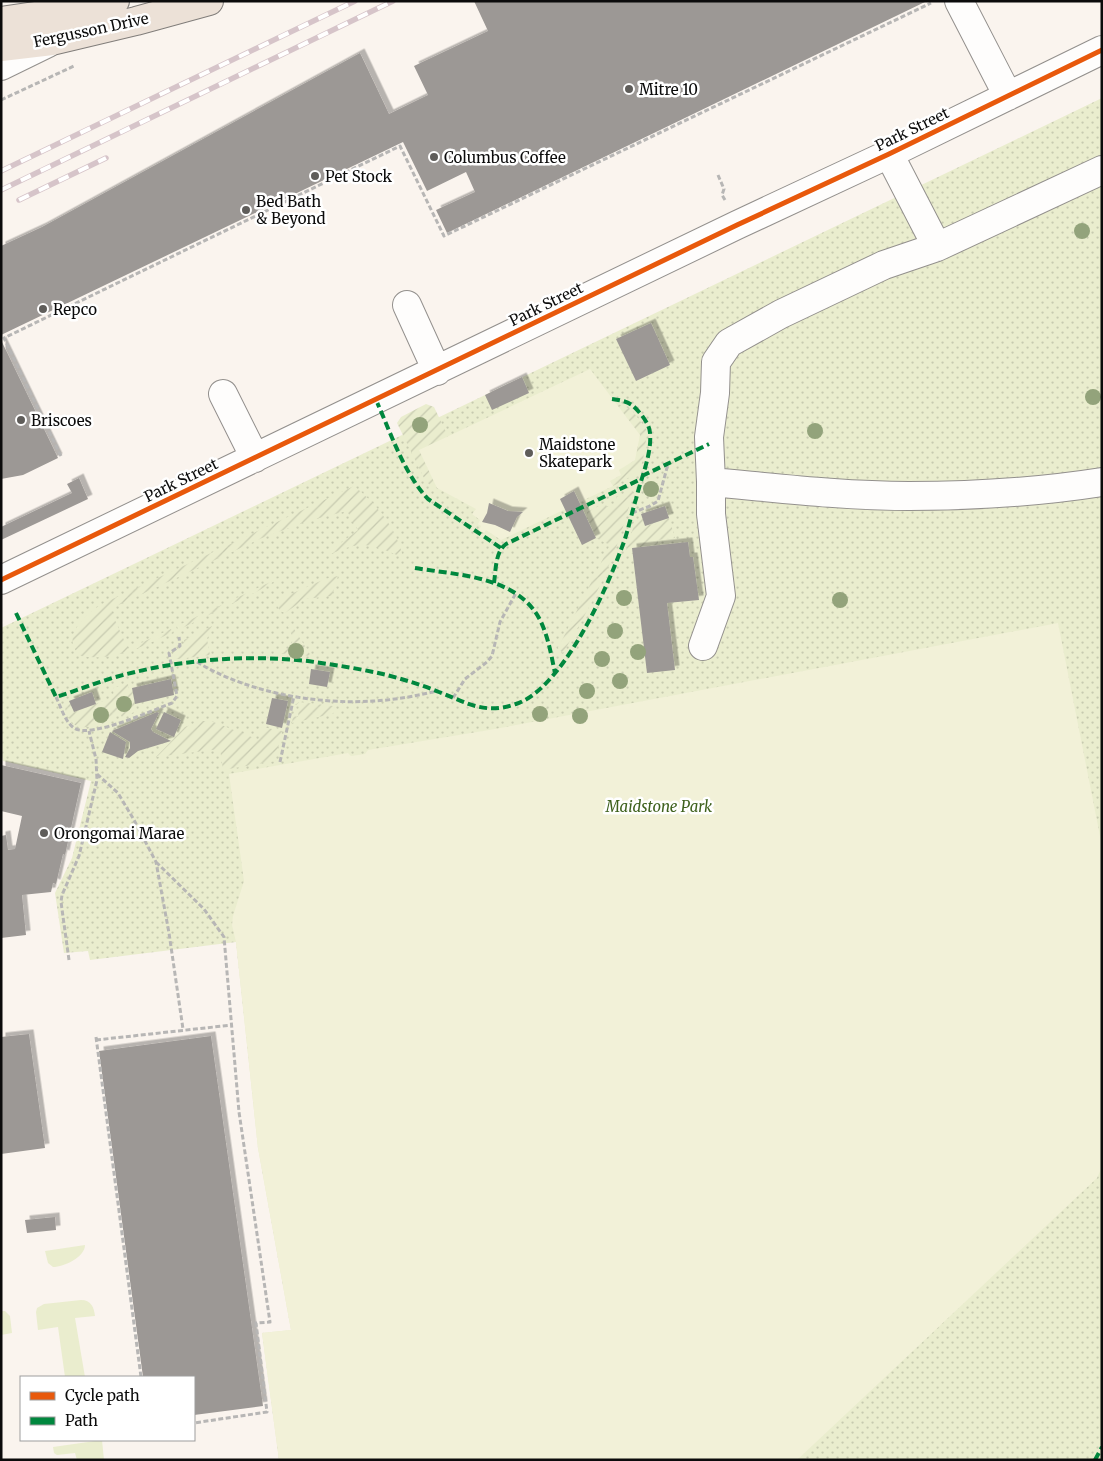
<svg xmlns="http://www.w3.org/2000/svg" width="1103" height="1461" viewBox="0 0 1103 1461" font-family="Merriweather,serif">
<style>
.grass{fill:#eaedce}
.park{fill:url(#park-dots)}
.garden{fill:url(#garden-furrows)}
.pitch{fill:#f2f1d8}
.building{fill:#9c9895;filter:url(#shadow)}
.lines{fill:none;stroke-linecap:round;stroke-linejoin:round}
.minor-casing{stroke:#93908d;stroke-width:30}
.major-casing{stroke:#807d7a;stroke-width:30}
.path{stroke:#b7b6b5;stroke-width:3;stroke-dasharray:5 2.5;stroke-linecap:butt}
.minor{stroke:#fefdfc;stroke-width:28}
.major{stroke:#ece1d7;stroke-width:28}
.rail-casing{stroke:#d6c4c9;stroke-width:5.5}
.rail{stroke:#fff;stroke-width:4;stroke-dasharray:11;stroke-linecap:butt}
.quiet{stroke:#00873e;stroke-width:4;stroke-dasharray:8 4;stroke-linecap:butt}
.cycleway-casing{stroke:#fff;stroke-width:8}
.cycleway{stroke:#e8590c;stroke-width:5}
.tree{fill:#93a37b}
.poi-dot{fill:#5f5d5a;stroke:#fff;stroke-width:2}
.labels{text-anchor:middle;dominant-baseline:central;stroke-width:5;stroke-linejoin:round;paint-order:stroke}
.street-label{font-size:15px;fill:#0b0b0b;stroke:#fff}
.poi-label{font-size:15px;fill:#0b0b0b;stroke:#fff;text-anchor:start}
.park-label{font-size:15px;font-style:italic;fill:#3e611d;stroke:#fff}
</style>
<defs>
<pattern id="park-dots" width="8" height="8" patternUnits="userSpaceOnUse" patternTransform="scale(1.25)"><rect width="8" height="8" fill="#eaedce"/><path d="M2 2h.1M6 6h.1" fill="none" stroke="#c7cab0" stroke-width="1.8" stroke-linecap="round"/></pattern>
<pattern id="garden-furrows" width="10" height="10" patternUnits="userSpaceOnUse" patternTransform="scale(1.25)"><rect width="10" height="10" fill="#eaedce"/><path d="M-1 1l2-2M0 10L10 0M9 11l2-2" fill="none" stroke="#c7cab0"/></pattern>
<filter id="shadow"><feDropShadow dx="4.5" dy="-4.5" stdDeviation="0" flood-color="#0004"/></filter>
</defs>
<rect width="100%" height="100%" fill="#faf4ee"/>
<!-- grass -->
<path class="grass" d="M85,1245C85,1257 64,1267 53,1267L48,1263L45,1251Z
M81,1300C91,1300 94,1307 95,1316L75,1318L85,1377H65L58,1327L38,1330L36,1312L37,1308L44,1304Z
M1,1311H5L10,1316L12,1333L1,1335Z
M102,1440L104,1460H77L75,1453L57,1455L54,1453L53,1447Z"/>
<!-- park -->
<path class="park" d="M1102,98V1460H279L262,1333L291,1330L258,1148L236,942L90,960L88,951L64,953L55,893L72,858L91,781L3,761L1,751V628Z"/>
<!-- garden -->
<path class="garden" d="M615,403L631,409L646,429L647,433L643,460L639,470L634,475L613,486L610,481L621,475L619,470L635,460L640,435Z
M426,404L434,407L448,436L420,450L437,488L430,485L425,480L397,423L401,417Z
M354,486C377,505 397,528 403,558C363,539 357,542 318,560L358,530L347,511L308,521L262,538L110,609L128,649L171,629L173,632C143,646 115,662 81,656C59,638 85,615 102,604Z
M628,492H633C628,510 623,528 617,545C603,583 584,618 563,653L558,648L610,545L596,538L587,517V512L605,503L607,507L618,502L616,497Z
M642,516L646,526L669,518L675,538L658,540V545L632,548L633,553L625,554L635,522Z
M283,576L258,591L178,630L177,626Z
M338,576L332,596L305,599L285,613L280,611L275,601L325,579Z
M291,624L311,656L277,653L278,651H284L291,647L293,638L288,626Z
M212,626L207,639L210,655L178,659L174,658L173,652L184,646V640Z
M128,684L129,689L132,688L137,711L122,717L119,712C106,718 83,737 71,721C68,716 65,712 65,706L70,702L74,712L114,697L113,688Z
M299,702L333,706L336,711L332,714L292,723L293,716L298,717L299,705H295Z
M200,721H211L259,740L262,727L282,731L275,761L223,770L220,749L156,757L185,727Z"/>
<!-- pitch -->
<path class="pitch" d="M590,369L640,435L635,460L619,470L621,475L610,481L613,486L501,540L486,530L484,533L479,530L481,526L478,524L480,520L472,514L476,509L437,488L419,450Z
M1058,623L1102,846V1167L1097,1178L797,1460H279L262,1333L291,1330L258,1148L236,942L232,925L233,916L244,881L229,774L348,753L351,756L365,754L368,750L495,729Z"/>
<!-- building -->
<path class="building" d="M474,1H927L447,233L436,210L475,192L466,172L427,191L403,142L1,335V246L42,227L360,53L389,114L428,95L414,66L488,31Z
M651,323L670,365L636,381L616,339Z
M1,340L58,458L23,475L1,479Z
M522,377L529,393L492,410L485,395Z
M79,478L88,499L1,540V527L72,493L67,484Z
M574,491L596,538L582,545L560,499Z
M489,503L508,511L523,512L517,517L510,532L495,525L482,522L487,513Z
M665,506L669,518L645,526L641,514Z
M688,542L690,557H693L699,600L667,603L675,670L647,673L632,548Z
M311,669L330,672L327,687L309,684Z
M171,679L174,695L135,704L132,688Z
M92,692L96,704L74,712L69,701Z
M272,698L288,701L282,728L266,724Z
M157,712L159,713L151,729L153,732L171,741L138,751L129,758L125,757L130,748V742L112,731Z
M164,712L181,720L174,737L156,729Z
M110,732L126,742L123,759L102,752Z
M1,765L81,783L65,855L63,854L56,884L53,883L51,892L22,895L26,935L1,938V836L6,835L8,850L15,849L22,816L1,811Z
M29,1034L45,1148L1,1154V1037Z
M211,1036L263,1406L194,1415V1377H143L99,1051Z
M55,1217L56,1230L27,1233L25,1220Z"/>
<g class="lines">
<defs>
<path id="minor" d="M959,1L1008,96
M1,66L48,43
M889,154L937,247
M407,305L437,371
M223,394L255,458
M711,482C777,488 843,496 909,496C973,496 1038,492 1102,482
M1,580L737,225L889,154L1102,50
M703,646L721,596L711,514V482L709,437L715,393L716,362L729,343L781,314L884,265L937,247L1102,170"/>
<path id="major" d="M1,21L90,8L115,1
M1,47L52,41L136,21L209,1"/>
</defs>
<!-- minor casing -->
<use href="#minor" class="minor-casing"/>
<!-- major casing -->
<use href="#major" class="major-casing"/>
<!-- path -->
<path class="path" d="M1,100L74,66
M718,175L724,189L722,195L725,200
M61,456L4,338L400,146L444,236L931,3
M632,513L650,506L658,501L668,464
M197,662C246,692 316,705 373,701C395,700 416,696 437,691
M56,697C61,707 65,722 74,728C90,739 153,710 172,703L177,696L169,653L180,646L179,637
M453,698L465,679L487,662L492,656L500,622L516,593
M280,762L294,696
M97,774L118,793L134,820L156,862L169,933L183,1029
M156,862L204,909L224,937L239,1112L270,1322L256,1323L267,1412L194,1423
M69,960L61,902L62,895L79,856L97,780L96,759L89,731
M96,1037L141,1377
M96,1040L232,1025"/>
<!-- minor -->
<use href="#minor" class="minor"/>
<!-- major -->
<use href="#major" class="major"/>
<defs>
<path id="rail" d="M1,171L355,1
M1,190L393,1
M19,200L106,158"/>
</defs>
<!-- rail casing -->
<use href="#rail" class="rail-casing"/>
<!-- rail -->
<use href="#rail" class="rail"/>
<!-- quiet -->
<path class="quiet" d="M376,400C391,433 403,472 428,499L501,548
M642,476L709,444
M415,568C457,575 516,576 539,618C548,635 551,654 555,673
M494,583C496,570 495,552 506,544L641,479
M16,613L56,697C75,691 93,684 112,678C175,660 243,654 308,661C335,665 362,669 387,675C405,680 422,685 439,692C468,703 484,715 516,704C562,689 606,591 622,547C628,532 631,515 636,499C641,478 652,454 650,433C650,424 639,411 632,405C626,401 619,400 612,399
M1095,1460L1102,1447"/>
<defs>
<path id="cycleway" d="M1,580L737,225L889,154L1102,50"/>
</defs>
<!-- cycleway casing -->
<use href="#cycleway" class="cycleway-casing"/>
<!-- cycleway -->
<use href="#cycleway" class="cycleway"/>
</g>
<!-- trees -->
<g class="tree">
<circle cx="1082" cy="231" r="8"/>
<circle cx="1093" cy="397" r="8"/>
<circle cx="420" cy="425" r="8"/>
<circle cx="815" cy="431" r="8"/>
<circle cx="651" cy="489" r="8"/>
<circle cx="624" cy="598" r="8"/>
<circle cx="840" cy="600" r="8"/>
<circle cx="615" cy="631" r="8"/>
<circle cx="296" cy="651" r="8"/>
<circle cx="638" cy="652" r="8"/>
<circle cx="602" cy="659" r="8"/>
<circle cx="620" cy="681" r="8"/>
<circle cx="587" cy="691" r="8"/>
<circle cx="124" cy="704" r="8"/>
<circle cx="540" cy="714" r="8"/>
<circle cx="101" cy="715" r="8"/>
<circle cx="580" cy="716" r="8"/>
</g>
<!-- markers -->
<g class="poi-dot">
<circle cx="629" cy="89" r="5"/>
<circle cx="434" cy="157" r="5"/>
<circle cx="315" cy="176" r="5"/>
<circle cx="246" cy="210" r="5"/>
<circle cx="43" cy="309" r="5"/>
<circle cx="21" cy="420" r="5"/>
<circle cx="529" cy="453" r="5"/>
<circle cx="44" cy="833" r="5"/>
</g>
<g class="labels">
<!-- street labels -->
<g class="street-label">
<text transform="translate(91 30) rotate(-12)">Fergusson Drive</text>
<text transform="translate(912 129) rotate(-26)">Park Street</text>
<text transform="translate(546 304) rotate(-26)">Park Street</text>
<text transform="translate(181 480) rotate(-26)">Park Street</text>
</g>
<!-- poi labels -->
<g class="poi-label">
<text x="639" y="89">Mitre 10</text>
<text x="444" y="157">Columbus Coffee</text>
<text x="325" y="176">Pet Stock</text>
<text x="256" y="201">Bed Bath<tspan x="256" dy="17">&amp; Beyond</tspan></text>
<text x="53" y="309">Repco</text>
<text x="31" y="420">Briscoes</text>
<text x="539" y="444">Maidstone<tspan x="539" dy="17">Skatepark</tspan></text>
<text x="54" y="833">Orongomai Marae</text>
</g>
<!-- park labels -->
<g class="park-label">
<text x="659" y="806">Maidstone Park</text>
</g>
</g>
<!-- border -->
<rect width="1103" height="1461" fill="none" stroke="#0b0b0b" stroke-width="5"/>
<!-- legend -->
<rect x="20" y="1376" width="175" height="65" fill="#ffffff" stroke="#9d9d9d"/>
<rect x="30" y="1392" width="25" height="8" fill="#e8590c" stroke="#9d9d9d"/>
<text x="65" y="1401" font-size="15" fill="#0b0b0b">Cycle path</text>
<rect x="30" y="1417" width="25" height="8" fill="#00873e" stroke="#9d9d9d"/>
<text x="65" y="1426" font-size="15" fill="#0b0b0b">Path</text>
</svg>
